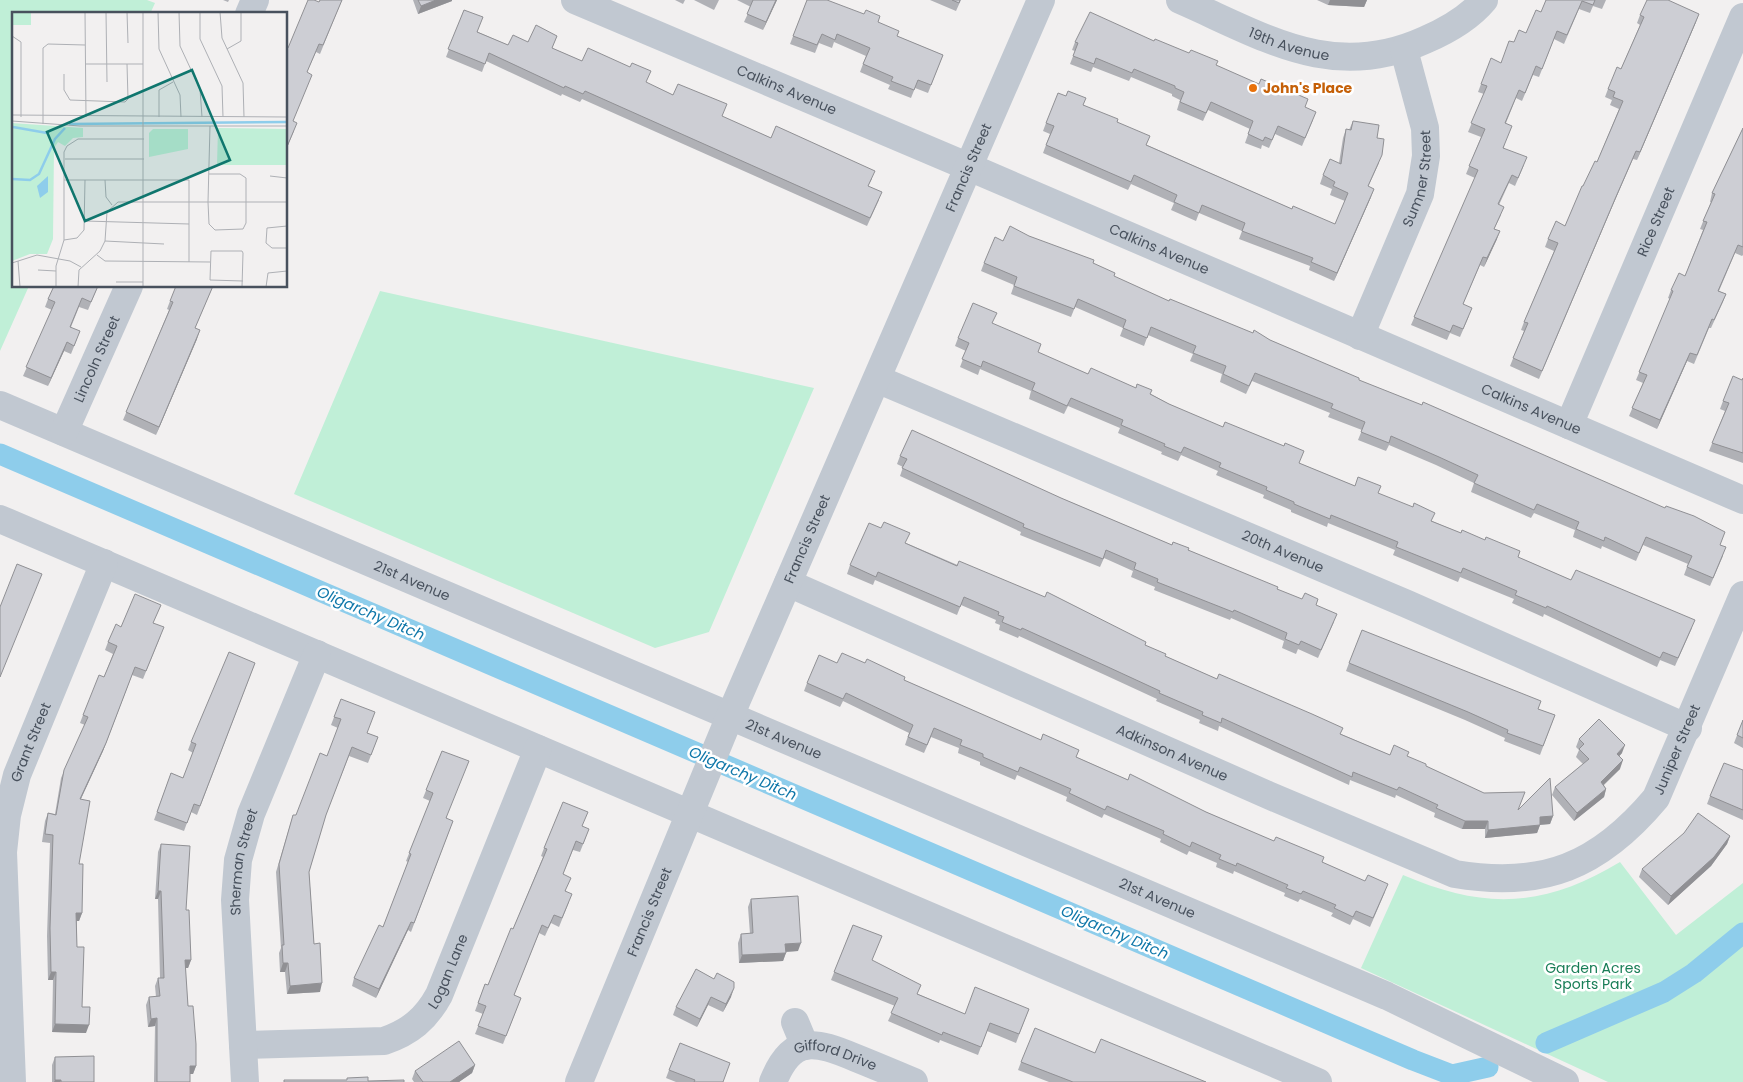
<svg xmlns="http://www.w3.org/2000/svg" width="1743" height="1082" viewBox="0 0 1743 1082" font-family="Poppins,sans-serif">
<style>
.green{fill:#c0efd7}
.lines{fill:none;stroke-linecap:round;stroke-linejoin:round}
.canal{stroke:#8ecdeb;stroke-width:21}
.minor{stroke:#c1c8d1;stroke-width:28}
.wall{fill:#b0b1b6}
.shaded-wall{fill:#909094}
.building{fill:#cdced4;stroke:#909094}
.food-dot{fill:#e8710a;stroke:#fff;stroke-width:2}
.labels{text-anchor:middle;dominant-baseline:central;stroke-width:5;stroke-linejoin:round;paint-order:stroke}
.street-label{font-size:14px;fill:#48515d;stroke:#fff}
.food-label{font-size:14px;font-weight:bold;fill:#c56008;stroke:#fff;text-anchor:start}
.park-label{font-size:14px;fill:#197e57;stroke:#fff}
.water-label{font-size:15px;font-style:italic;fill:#0f77a9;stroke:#fff}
.inset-river{fill:none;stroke:#8ecdeb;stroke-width:2.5}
.inset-road{fill:none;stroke:#aeb0b5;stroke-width:1}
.view{fill:#0f766e;fill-opacity:0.15;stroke:#0f766e;stroke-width:2.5}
.inset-edge{fill:none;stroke:#48515d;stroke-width:2.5}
</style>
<rect width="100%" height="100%" fill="#f2f0f0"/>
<!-- green -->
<path class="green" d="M0,0H147L155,3L150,14H14V286H29L0,351Z
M380,291L814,388L709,632L655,648L294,494Z
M1620,862L1676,935L1743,883V1082H1608L1361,968L1403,875C1484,910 1544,908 1620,862Z"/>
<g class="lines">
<!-- canal -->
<path class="canal" d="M0,454L1413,1060L1452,1075L1488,1067
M1546,1043L1664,992L1694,973L1743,933"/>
<!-- minor -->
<g class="minor">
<path id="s1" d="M575,0L969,167L1743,500"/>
<path id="s2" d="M1180,0C1265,37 1332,82 1425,40C1446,31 1469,18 1484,0"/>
<path d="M249,14L255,0"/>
<path id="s3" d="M1360,336L1420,194L1426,156L1425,128L1404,50"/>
<path id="s4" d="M877,379L1407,604L1688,728"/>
<path id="s5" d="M0,405L1387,996L1565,1082"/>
<path id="s6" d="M1569,425L1743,17"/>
<path id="s7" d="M64,432L129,286"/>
<path d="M0,519L1318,1082"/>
<path id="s8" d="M788,583L1268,795L1455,874C1543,889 1599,866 1656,798L1743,595"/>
<path d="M795,1022L805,1046"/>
<path id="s9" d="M243,1045L384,1041C410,1032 426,1019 439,995L538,749"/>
<path id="s10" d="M12,1082L3,852L7,815L17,775L104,563"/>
<path id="s11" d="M245,1082L235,900L238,860L251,814L317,654"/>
<path id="s12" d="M579,1082L730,716L1041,0"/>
<path id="s13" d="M773,1082C792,1034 815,1041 856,1058C876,1066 895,1074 914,1082"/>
</g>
</g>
<!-- wall -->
<path class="wall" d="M223,0H229L228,2Z
M320,0H342L320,54L316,52L307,72L293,121L294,131L286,150L288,48Z
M413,0H452V1L418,14Z
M675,0H685L683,4Z
M694,0H719L714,10Z
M737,0H777L763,30L744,22L751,7Z
M807,0L878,22L897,36L943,55L928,93L915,88L911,98L888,89L890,85L860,72L866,56L834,42L832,48L819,43L815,53L790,44Z
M930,0H961L956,11Z
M1317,0H1367L1364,7L1328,5Z
M1546,0H1606L1602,9L1593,6L1590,13L1579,9L1564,44L1554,39L1539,77L1533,75L1522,101L1516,98L1506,123L1504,148L1524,165L1515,186L1509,183L1499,205L1501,215L1494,229L1497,239L1484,267L1480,265L1463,304L1469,316L1460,337L1450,333L1447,340L1411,325L1475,178L1466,174L1481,137L1468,132L1484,94L1478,92L1481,84L1501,63L1514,42L1526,33L1541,12Z
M464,10L478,32L508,45L528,42L557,36L552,48L582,61L646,83L771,138L872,179L868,186L879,200L867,226L582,99L580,102L562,94L561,96L486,61L482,72L446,57Z
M1640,15L1696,22L1637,160L1633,159L1612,207L1539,379L1510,366L1524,331L1521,330L1524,322L1554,251L1545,247L1548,239L1565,226L1583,186L1597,162L1619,109L1610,105L1612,100L1605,97L1608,89L1621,69L1640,25L1637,23Z
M1154,41L1217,66L1305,107L1313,120L1302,146L1275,134L1269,148L1262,145L1261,149L1245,143L1250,129L1208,110L1203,121L1177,110L1180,100L1172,96V94L1131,77L1129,81L1093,67L1091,72L1070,64L1075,51L1072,50L1075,42Z
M1066,96L1117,122L1147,145L1292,209L1335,224L1345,201L1330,195L1332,189L1320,184L1323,175L1339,163L1343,138L1346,129L1349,130L1353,121L1377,138L1379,163L1368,187L1371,197L1334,281L1309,270L1310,266L1239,239L1242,231L1199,213L1196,221L1171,210L1174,203L1131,184L1128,190L1043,153L1050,134L1043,131L1046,123Z
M1743,128V255L1742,256L1735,253L1719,291L1726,294L1723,302L1711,328H1709L1694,364L1687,361L1657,429L1629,416L1643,383L1636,380L1670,299L1668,298L1671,290L1685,276L1703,230L1700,229L1711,202H1710L1712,193Z
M1029,236L1093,263L1114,277L1169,301L1270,340L1720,545L1723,556L1710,586L1684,575L1688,564L1643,545L1636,561L1602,546L1601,549L1573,537L1575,530L1534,513L1531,518L1471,492L1474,483L1436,465L1389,445L1386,451L1358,440L1362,430L1328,417L1330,413L1252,381L1246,394L1220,382L1222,374L1190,361L1193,354L1148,335L1144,346L1120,336L1123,328L1075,307L1071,317L1011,294L1014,285L981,271L984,263L1003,241Z
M98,286L88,310L79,307L71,327L77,339L71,354L64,351L48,386L23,376L52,310L45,307L48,299Z
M213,286L195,328L197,339L156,435L123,420L169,310L167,309L170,301Z
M958,338L1038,353L1088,374L1151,394L1169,404L1299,463L1355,486L1378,493L1432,521L1518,557L1571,580L1692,628L1675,666L1660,660L1657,667L1544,614L1543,617L1512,603L1514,599L1460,577L1458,582L1393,555L1395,550L1328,523L1327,527L1291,512V510L1263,498L1264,495L1216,475L1218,471L1181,455L1178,461L1161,454L1162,452L1118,433L1120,428L1068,406L1064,414L1029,399L1031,391L980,369L978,375L960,367L966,351L955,346Z
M1743,378V463L1709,451L1725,411L1720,409L1723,401L1742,380Z
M900,456L1061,498L1172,545L1188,550L1277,589L1334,622L1318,658L1298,649L1296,654L1282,648L1284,641L1231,618L1230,620L1154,590L1155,587L1131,577L1133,571L1104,558L1100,567L1020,535L1021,532L900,476L903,467L897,464Z
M906,543L1145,645L1165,656L1341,734L1390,755L1407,756L1426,766L1518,810L1553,816L1550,824L1540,825L1537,833L1485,838V829H1462L1434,817L1435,813L1396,795L1395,798L1350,780L1349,785L1219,726L1218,731L1199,723L1200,720L1156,701L1157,699L1105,675L1019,636L1018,638L999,630L1000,625L995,623L996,620L961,605L957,615L875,580L873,585L847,574L850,565Z
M154,623L161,635L143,679L132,675L103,751L81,799L79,864L82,913L79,921H77V947L82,1007L86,1033L52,1032L53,980H48L47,936L50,843L42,842L45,821L48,813L55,814L61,778L85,725L80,723L83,715L104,677L113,654L105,650L108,642L121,627Z
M255,663L197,815L191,812L184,831L154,820L171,773L183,778L193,753L188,750L191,742Z
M837,663L904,680L1128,780L1206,812L1322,862L1385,892L1370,927L1353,919L1350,925L1331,916L1333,913L1300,899L1298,902L1284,896L1285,893L1234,871L1233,874L1216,867L1217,863L1189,851L1187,855L1160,842L1161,839L1104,814L1102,818L1066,801L1067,797L1017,775L1015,780L980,765V762L958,753L959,748L931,737L924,753L905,745L909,733L843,701L840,707L804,691L807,683Z
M1349,663L1538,709L1555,715L1540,755L1504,741L1505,738L1465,720L1346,671Z
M341,699L367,733L378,737L368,763L349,756L325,817L309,872L314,944L320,992L287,994L285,972H280L279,953L281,948L276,872L293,815H296L327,756L338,728L331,725Z
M1743,720V748L1734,743Z
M1579,739L1622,753L1619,756L1620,769L1604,785L1606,789L1604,797L1574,821L1552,795L1555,787L1583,764L1576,757L1579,750L1576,747Z
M442,751L447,819L453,821L411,932L408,930L376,998L352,986L354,978L383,927L408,862L406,861L430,801L423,798Z
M1743,770V820L1707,804L1710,796Z
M583,826L586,837L580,852L573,850L563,874L566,891L569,902L559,927L551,923L545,936L539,933L514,995L521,998L503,1044L475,1034L483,1014L475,1011L485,984L488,985L513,929L543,857L541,856L544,848Z
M1730,836L1727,844L1711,866L1668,905L1639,877L1642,869Z
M161,844L186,910L191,960L188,968H185L188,1006L196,1066L193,1074H190V1082H154L155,1026L148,1027L146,1005L149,997H156L155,986L158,978H160L158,899H155L158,852Z
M751,899L798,951L786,952L783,961L739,963L738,943L741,934H750L748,907Z
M853,925L872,961L918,994L965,1014L1029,1009L1016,1043L987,1031L978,1055L940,1040L939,1043L888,1021L895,1006L831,980Z
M714,979L731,997L723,1012L708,1005L697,1027L673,1015L676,1007Z
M1095,1053L1206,1082H1049L1018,1070L1021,1062Z
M55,1057L94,1082H52V1065Z
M475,1065L472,1073L459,1082H414L412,1079L415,1071Z
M669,1070L723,1082H676L666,1078Z"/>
<!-- shaded-wall -->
<path class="shaded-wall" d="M436,0H452V1L418,14L421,6Z
M776,0H777L763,30L766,22Z
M1330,0H1367L1364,7L1328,5Z
M1699,14L1696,22L1637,160L1640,152Z
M1636,151L1612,207L1539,379L1615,199Z
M1374,189L1371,197L1334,281L1337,273Z
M1500,231L1497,239L1484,267L1487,258Z
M200,330L197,339L156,435L159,427Z
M67,342L64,351L48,386L51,378Z
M1690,353L1687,361L1657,429L1660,420Z
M135,667L103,751L77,807Z
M1625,745L1622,753L1614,762L1617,754Z
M1623,760L1620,769L1598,790L1601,782Z
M1606,789L1604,797L1574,821L1577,813Z
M1553,816L1550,824L1537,825L1540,817Z
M1465,821H1488L1485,829H1462Z
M1540,825L1537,833L1485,838L1488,830Z
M1730,836L1727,844L1711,866L1668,905L1671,896Z
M158,891H161L158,899H155Z
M76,913H82L79,921H73Z
M411,922L408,930L376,998L379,989Z
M801,943L798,951L782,952L785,944Z
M786,953L783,961L739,963L742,955Z
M185,960H191L188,968H182Z
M283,963H288L285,972H280Z
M51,972H56L53,980H48Z
M322,983L320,992L287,994L290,986Z
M734,988L731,997L723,1012L726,1004Z
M711,997L708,1005L697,1027L700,1019Z
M157,1018L155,1026L148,1027L151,1019Z
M55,1024L89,1025L86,1033L52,1032Z
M475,1065L472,1073L459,1082H450Z
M190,1066H196L193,1074H187Z
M55,1080H61L60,1082H54Z"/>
<!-- building -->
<path class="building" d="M308,0H314L319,2L320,0H342L323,45L319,44L307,72L312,75L293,121L297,123L286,149V48H288Z
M418,0H436L421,6Z
M753,0H776L766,22L747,14Z
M807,0H827L864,14L866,10L880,16L878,22L899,31L897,36L943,55L931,85L918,80L914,90L891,81L893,77L863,64L870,48L837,34L835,40L822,34L817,45L793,36Z
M952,0H960L959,3Z
M1546,0H1595L1593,5L1582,1L1567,35L1557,31L1542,69L1536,66L1525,93L1519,90L1505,123L1512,126L1503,148L1527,157L1518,178L1512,175L1498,204L1504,207L1494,229L1500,231L1487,258L1483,257L1463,304L1472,308L1463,329L1453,325L1450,332L1414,317L1478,170L1469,166L1485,129L1471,123L1487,86L1481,84L1491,58L1501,63L1509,41L1514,42L1519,30L1526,33L1536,10L1541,12Z
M1647,0H1668L1699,14L1640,152L1636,151L1615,199L1542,371L1513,358L1528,323L1524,322L1558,243L1548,239L1556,221L1565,226L1582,186H1583L1595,161L1597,162L1623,101L1613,97L1615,92L1608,89L1617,67L1621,69L1644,17L1640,15Z
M464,10L483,17L477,32L508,45L513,35L528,42L536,25L557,36L552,48L582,61L588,48L630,67L632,63L651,71L646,82L673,95L678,84L727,104L722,116L771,138L776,126L875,171L868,186L882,192L870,218L585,91L583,94L565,86L564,88L489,53L485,64L448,49Z
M1090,12L1154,41L1155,39L1189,53L1191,50L1218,61L1216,65L1259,84L1261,79L1308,99L1305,107L1316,112L1305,138L1278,126L1272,140L1265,137L1263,141L1248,134L1253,121L1211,102L1206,113L1180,102L1184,92L1175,88V86L1134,69L1132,73L1096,58L1094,64L1073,56L1078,43L1075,42Z
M1068,91L1086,98L1083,105L1118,119L1117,122L1150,136L1146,145L1292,209L1293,206L1335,224L1348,193L1333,186L1335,182L1323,175L1330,159L1341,164L1346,129L1351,130L1353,121L1379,125L1377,138L1384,139L1382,155L1368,186L1374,189L1337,273L1311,262L1313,258L1242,231L1245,223L1202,205L1199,213L1174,202L1177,195L1134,175L1131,182L1046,145L1054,126L1046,123L1058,93L1066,96Z
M1743,128V247L1738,245L1718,291L1726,294L1714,320L1712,319L1697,355L1690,353L1660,420L1632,408L1647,375L1639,372L1673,291L1671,290L1679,273L1685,276L1707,222L1703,221L1715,194L1712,193Z
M1010,226L1029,236L1094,260L1093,263L1115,273L1114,276L1169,301L1170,299L1253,333L1254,330L1270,340L1359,378V380L1422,405L1423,402L1665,508L1666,506L1694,516L1725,532L1720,545L1726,547L1713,578L1687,567L1692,556L1646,537L1639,553L1605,537L1604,541L1576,529L1579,522L1537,504L1534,510L1474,483L1478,475L1439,457L1391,436L1389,443L1361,432L1365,422L1331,408L1333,404L1255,373L1249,386L1223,374L1226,366L1193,353L1196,346L1151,327L1147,338L1123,328L1126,320L1078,299L1074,309L1014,286L1017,277L984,263L995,237L1003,241Z
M54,286H98L91,302L82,298L70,327L80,331L74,346L67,342L51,378L26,367L55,302L48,299Z
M176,286H213L195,328L200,330L159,427L126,412L173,302L170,301Z
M973,303L997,313L992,323L1041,344L1038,352L1088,374L1091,368L1136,388L1137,384L1152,390L1150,394L1169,404L1223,427L1225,422L1284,446L1285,443L1304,451L1299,463L1355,486L1358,477L1381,486L1378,493L1413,507L1414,503L1435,513L1431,521L1461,533L1462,530L1485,540L1486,537L1520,551L1518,557L1571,580L1576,570L1695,620L1678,658L1663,652L1660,658L1547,606L1546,608L1515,595L1517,591L1463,568L1461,573L1396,547L1398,542L1331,515L1330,519L1294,504V502L1266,490L1267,487L1219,467L1221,463L1184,447L1181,453L1164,446L1165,444L1121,425L1123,420L1071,398L1067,406L1032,390L1035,383L983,361L981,367L962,359L969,343L958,338Z
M1733,376L1742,380L1743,378V453L1712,443L1729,403L1723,401Z
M912,430L1061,498L1172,545L1173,542L1189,548L1188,550L1278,587L1277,589L1302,599L1305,593L1318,599L1316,605L1337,614L1321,650L1301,641L1299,645L1285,639L1287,633L1234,610L1233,612L1157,582L1158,579L1134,569L1136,563L1106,550L1103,559L1023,527L1024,524L902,468L907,459L900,456Z
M884,522L910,533L905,543L957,566L959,561L1045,597L1047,592L1146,642L1145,645L1166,654L1165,656L1217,679L1219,674L1312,714L1343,728L1340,734L1390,755L1394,745L1409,752L1407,756L1426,764V766L1484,793L1525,792L1518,810L1550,778L1553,816L1540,817V825L1488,830V821H1465L1436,808L1438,805L1399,787L1397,790L1353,772L1352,777L1222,718L1221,723L1202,715L1203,712L1159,693L1160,691L1108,667L1022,628L1021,630L1002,622L1004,617L998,615L999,612L964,597L960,607L878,572L876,577L850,565L869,523L881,528Z
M17,564L42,574L0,677V607Z
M135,594L161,605L153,623L164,627L146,671L135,667L106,743L80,799L90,801L79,864H83L82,913H76L77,947H84L82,1007H90L89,1025L55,1024L56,972H51L50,928L53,835L45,834L48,813L56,815L64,770L88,717L83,715L99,675L104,677L117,646L108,642L116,624L121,627Z
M1362,630L1541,701L1538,709L1555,715L1543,746L1507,733L1508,730L1468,712L1349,663Z
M229,652L255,663L200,806L194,804L187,823L157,812L171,773L183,778L196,744L191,742Z
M842,653L865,663L867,659L905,677L904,680L1041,740L1043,734L1079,750L1076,757L1128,780L1130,774L1206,812L1274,841L1276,837L1324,857L1322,862L1365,881L1368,875L1388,884L1373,918L1356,911L1353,917L1334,908L1336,905L1303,891L1301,894L1286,888L1288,885L1237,863L1236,866L1219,859L1221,855L1192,842L1190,847L1163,834L1164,831L1107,806L1105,810L1069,793L1071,789L1020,767L1018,772L983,757V754L960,745L962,740L934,728L927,745L908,737L913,725L846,693L843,699L807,683L819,655L837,663Z
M341,699L375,712L367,733L378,737L371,755L352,747L326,815L309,872L314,944L320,943L322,983L290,986L288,963H283L282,945H284L279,864L293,815H296L320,753L327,756L341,719L334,717Z
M1599,719L1625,745L1617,754L1623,760L1601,782L1606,789L1577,813L1555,787L1589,759L1579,749L1584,744L1579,739Z
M1743,720V738L1737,735Z
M442,751L469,761L446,818L453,821L414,923L411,922L379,989L354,978L379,925L383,927L411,854L409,853L433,793L426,790Z
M1724,763L1743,770V810L1710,796Z
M563,802L588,812L582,826L589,829L583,844L576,841L563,874L571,878L565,891L572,894L562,918L554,915L548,928L542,925L514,995L521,998L506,1036L478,1026L486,1006L478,1003L485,984L488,985L511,928L513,929L547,849L544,848Z
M1698,813L1730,836L1714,857L1671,896L1642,869L1684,833Z
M161,844L190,846L186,910H189L191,960H185L188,1006H193L196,1044V1066H190V1082H157V1018L151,1019L149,997L160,996L158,978H164L161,891H158Z
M798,896L801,943L785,944L786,953L742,955L741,934L753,933L751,899Z
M853,925L882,936L872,960L921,985L917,994L965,1014L975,987L1029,1009L1019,1034L990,1023L981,1047L943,1032L942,1035L891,1013L898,998L834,972Z
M696,969L714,979L717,973L734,982V988L726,1004L711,997L700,1019L676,1007Z
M1035,1028L1095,1053L1101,1039L1206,1082H1073L1021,1062Z
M459,1041L475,1065L450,1082H423L415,1071Z
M680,1043L730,1063L723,1082H694L695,1080L669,1070Z
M94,1056V1082H61V1080H55V1057Z
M368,1077V1081L404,1080V1082H284V1080H347V1078Z"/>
<!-- markers -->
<circle class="food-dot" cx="1253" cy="88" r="5"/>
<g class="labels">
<!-- street labels -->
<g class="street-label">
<text stroke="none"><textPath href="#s2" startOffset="118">19th Avenue</textPath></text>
<text stroke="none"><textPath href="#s1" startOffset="230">Calkins Avenue</textPath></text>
<text stroke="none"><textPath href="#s12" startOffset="994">Francis Street</textPath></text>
<text stroke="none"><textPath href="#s3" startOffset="169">Sumner Street</textPath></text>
<text stroke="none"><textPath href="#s6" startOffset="221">Rice Street</textPath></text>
<text stroke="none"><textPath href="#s1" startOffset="635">Calkins Avenue</textPath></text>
<text stroke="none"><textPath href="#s7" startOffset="80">Lincoln Street</textPath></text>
<text stroke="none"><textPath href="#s1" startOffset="1040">Calkins Avenue</textPath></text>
<text stroke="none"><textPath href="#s12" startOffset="589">Francis Street</textPath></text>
<text stroke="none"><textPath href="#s4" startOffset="441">20th Avenue</textPath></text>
<text stroke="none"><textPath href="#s5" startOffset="448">21st Avenue</textPath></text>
<text stroke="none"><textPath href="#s5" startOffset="852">21st Avenue</textPath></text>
<text stroke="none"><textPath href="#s10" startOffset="344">Grant Street</textPath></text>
<text stroke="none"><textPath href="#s8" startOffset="1008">Juniper Street</textPath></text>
<text stroke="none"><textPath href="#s8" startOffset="420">Adkinson Avenue</textPath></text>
<text stroke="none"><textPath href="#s11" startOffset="221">Sherman Street</textPath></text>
<text stroke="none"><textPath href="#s5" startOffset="1258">21st Avenue</textPath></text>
<text stroke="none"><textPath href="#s12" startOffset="184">Francis Street</textPath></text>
<text stroke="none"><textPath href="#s9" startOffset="240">Logan Lane</textPath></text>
<text stroke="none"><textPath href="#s13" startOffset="82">Gifford Drive</textPath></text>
</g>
<!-- food labels -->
<g class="food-label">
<text x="1263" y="88">John's Place</text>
</g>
<!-- park labels -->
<g class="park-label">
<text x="1593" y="968">Garden Acres<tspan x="1593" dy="16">Sports Park</tspan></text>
</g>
<!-- water labels -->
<g class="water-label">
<text transform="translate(371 613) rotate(23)">Oligarchy Ditch</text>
<text transform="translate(743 773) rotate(23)">Oligarchy Ditch</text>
<text transform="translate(1115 932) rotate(23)">Oligarchy Ditch</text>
</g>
</g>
<!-- overview -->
<g transform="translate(12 12)">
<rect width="275" height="275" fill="#f2f0f0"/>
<path d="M0,0H19V13H0ZM0,111L71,116V125L61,126L53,134L46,130L42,136L41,227L35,242H18L0,249ZM206,116L275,117V153H205ZM141,117H176V137L137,145V121Z" fill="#c0efd7"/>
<path d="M36,164V180L28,186L25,174Z" fill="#8ecdeb"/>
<path class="inset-river" d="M57,112L275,110M1,115L35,121M0,167L18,168L27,162L43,127L53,116"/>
<path class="inset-road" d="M73,0L74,105M94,0L95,70M115,0L116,31M131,0V275M146,0L147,37L168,83L169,105M167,0L168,34L188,77L190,105M188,0V27L210,74L211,105M208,0L210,26L231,71L232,105M0,24L9,30V105M215,37L229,29V0M73,52H131M52,62V78L58,88L113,90L116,87L115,52M0,103L275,105M147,105V78L161,70M0,109L68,114H275M31,112V36L36,32L73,33M53,147H132M197,162H228L234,166V211L231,217L203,218L197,212L196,190L198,114M258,164L275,166M52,168H177V250M93,168L94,185L100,193M73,209L177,212M275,214L255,216L254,231L260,236H275M52,228L65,226L72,218L73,168M93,229L152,232M85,243L93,249L198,250M6,249L8,275M0,251L25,243L58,249L69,255M26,258L44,259M104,270H131M44,275V254L52,228V140L55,134L66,127H132M66,275L67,258L88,239L93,229L95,200L106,190H275M230,275L231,241L230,239H199L198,268L231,269M254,275L256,261L275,259"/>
<path class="view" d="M180,58L218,148L73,209L35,120Z"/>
<rect width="275" height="275" class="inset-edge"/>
</g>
</svg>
